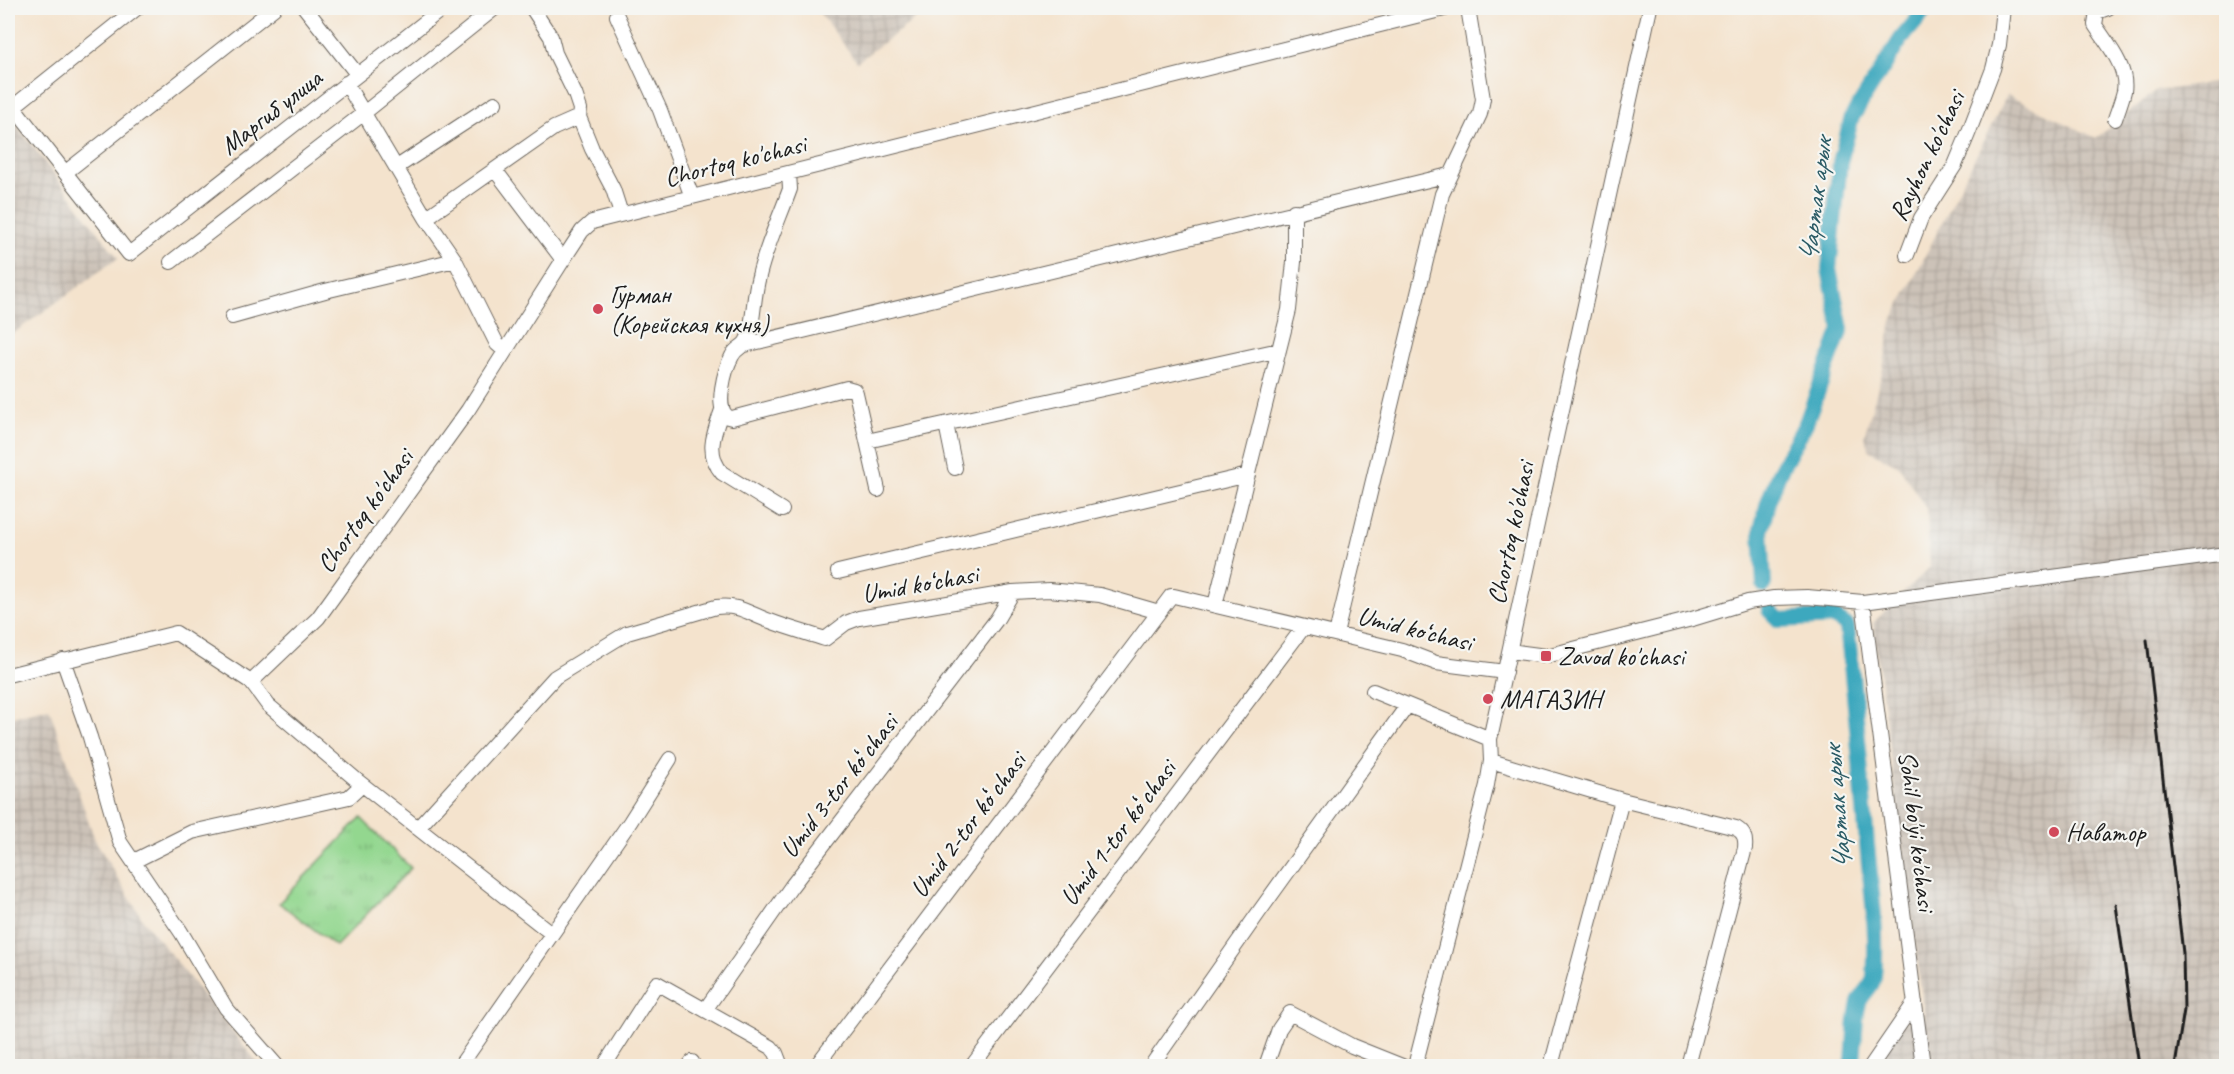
<svg xmlns="http://www.w3.org/2000/svg" width="2234" height="1074" viewBox="0 0 2234 1074" font-family="Caveat,sans-serif">
<style>
.industrial{fill:url(#industrial-grid)}
.grass{fill:url(#grass-tufts);stroke:#587a56;stroke-width:1.5}
.lines{fill:none;stroke-linecap:round;stroke-linejoin:round}
.river{stroke:#3ea8be;stroke-width:16}
.minor-casing{stroke:#68625a;stroke-width:16}
.minor{stroke:#fff;stroke-width:14}
.rail{stroke:#1c1c1c;stroke-width:3}
.poi-dot{fill:#d1495b;stroke:#f6f6f2;stroke-width:2}
.labels{text-anchor:middle;dominant-baseline:central;stroke-width:4.5;stroke-linejoin:round;paint-order:stroke}
.street-label{font-size:26px;fill:#1c1c1c;stroke:#f6f6f2}
.poi-label{font-size:26px;fill:#1c1c1c;stroke:#f6f6f2;text-anchor:start}
.water-label{font-size:27px;font-style:italic;fill:#2b5b65;stroke:#f6f6f2}
</style>
<defs>
<pattern id="industrial-grid" width="8" height="8" patternUnits="userSpaceOnUse" patternTransform="scale(1.5)"><rect width="8" height="8" fill="#ccc2b8"/><path d="M0 4h8M4 0v8" fill="none" stroke="#afa69e"/></pattern>
<pattern id="grass-tufts" width="24" height="20" patternUnits="userSpaceOnUse" patternTransform="scale(1.5)"><rect width="24" height="20" fill="#93d78f"/><path d="M3 7l-1-3M5 7V3M7 7l1-3M15 17l-1-3M17 17v-4M19 17l1-3" fill="none" stroke="#7eb87b"/></pattern>
</defs>
<rect width="100%" height="100%" fill="#f6f6f2"/>
<filter id="ink" filterUnits="userSpaceOnUse"><feTurbulence type="fractalNoise" baseFrequency=".0167" numOctaves="2"/><feDisplacementMap in="SourceGraphic" scale="12" xChannelSelector="R" yChannelSelector="G"/><feConvolveMatrix kernelMatrix="1 2 1 2 8 2 1 2 1" color-interpolation-filters="sRGB"/></filter>
<filter id="wash" filterUnits="userSpaceOnUse"><feTurbulence type="fractalNoise" baseFrequency=".008" numOctaves="4" result="noise"/><feDisplacementMap in="SourceGraphic" scale="24" xChannelSelector="R" yChannelSelector="G"/><feGaussianBlur stdDeviation="1.35" result="paint"/><feColorMatrix in="noise" values="0 0 0 0 0 0 0 0 0 0 0 0 0 0 0 0 0 1.4 0 .05"/><feComposite in="paint" operator="in"/></filter>
<g filter="url(#wash)">
<rect width="100%" height="100%" fill="#f4e3cd"/>
<!-- industrial -->
<path class="industrial" d="M816,8H930L857,62Z
M2226,81V1066H1872L1905,1021L1925,1019L1873,623L1930,567L1927,510L1899,466L1870,451L1864,437L1883,369L1892,321L2007,95L2096,138L2156,91Z
M8,114L118,258L8,337Z
M49,708L95,840L143,920L260,1066H8V718Z"/>
<!-- grass -->
<path class="grass" d="M361,818L411,868L336,946L279,903Z"/>
<g class="lines">
<!-- river -->
<path class="river" d="M1764,585L1761,530L1768,502L1779,473L1806,423L1841,329L1829,269L1840,162L1852,117L1901,39L1927,8
M1769,610L1779,620L1834,617L1847,626C1855,699 1861,771 1867,844C1871,887 1878,933 1874,976C1873,988 1862,993 1859,1003C1853,1024 1856,1046 1852,1066"/>
</g>
</g>
<g filter="url(#ink)">
<g class="lines">
<defs>
<path id="minor" d="M305,8L357,74
M532,8L551,37L555,53L575,94L580,109L579,117L592,149L613,189L621,214
M2108,8L2097,12L2095,25C2107,44 2128,67 2124,91C2122,100 2118,110 2115,119
M617,16L660,110L692,197
M346,83L426,218L455,260L497,344L505,351
M8,100L129,254L443,8
M13,107L137,8
M397,167L495,103
M495,170L563,260
M66,172L274,8
M789,173L790,189C780,217 766,246 759,276C754,294 754,313 750,331C746,350 738,344 732,356C725,369 714,408 728,417L732,418L847,388L854,390L856,393L867,441L1279,350
M426,218L554,128L579,117
M1907,255L1921,218L1955,165L1968,134L1993,69L1999,45L2003,8
M171,262L364,113L495,8
M232,317L325,291L455,260
M745,345L1449,175
M722,410C714,433 705,453 722,473L782,510
M946,424L955,468
M867,441L878,490
M838,572L1248,475
M1863,602L1923,1066
M1215,605L1289,310L1294,262V211
M1336,634L1442,194L1480,114L1483,99L1468,8
M1510,651L1546,656L1692,619L1748,602L1774,598L1807,597L1863,602L2226,554
M63,660L90,737L120,842L181,932L226,1008L277,1066
M8,675L176,633L251,682L268,705L359,782L551,933
M251,682L318,618L468,410L563,260L582,231L592,222L1448,8
M1373,691L1490,739
M1491,761L1622,800L1736,828C1744,833 1746,838 1745,848L1688,1066
M418,828L555,677L627,633L716,607C740,604 749,614 770,621C788,628 807,633 825,639L846,623L859,618L1013,592L1049,590L1100,595L1159,612L1171,596H1174L1402,650L1436,663L1505,672
M134,861L192,832L349,797L362,785
M705,1010L791,887L997,619L1013,592
M460,1066L630,822L670,759
M604,1066L657,983L771,1047L776,1053L781,1066
M689,1066L692,1062
M816,1066L1159,612
M972,1066L1303,628
M1151,1066L1259,912L1407,706
M1266,1066L1279,1029L1290,1013L1352,1046L1402,1066
M1415,1066L1487,785L1491,761L1490,739L1650,8
M1551,1066L1622,800
M1871,1066L1915,1002"/>
</defs>
<!-- minor casing -->
<use href="#minor" class="minor-casing"/>
<!-- minor -->
<use href="#minor" class="minor"/>
<!-- rail -->
<path class="rail" d="M2147,640L2183,953L2184,1010L2175,1066
M2116,905L2139,1066"/>
</g>
</g>
<!-- markers -->
<g class="poi-dot">
<circle cx="598" cy="309" r="6"/>
<rect x="1540" y="650" width="12" height="12" rx="3"/>
<circle cx="1488" cy="699" r="6"/>
<circle cx="2054" cy="832" r="6"/>
</g>
<g class="labels">
<!-- street labels -->
<g class="street-label">
<text transform="translate(271 112) rotate(-38)">Маргиб улица</text>
<text transform="translate(1927 156) rotate(-64)">Rayhon ko'chasi</text>
<text transform="translate(735 161) rotate(-14)">Chortoq ko'chasi</text>
<text transform="translate(365 511) rotate(-54)">Chortoq ko'chasi</text>
<text transform="translate(1511 533) rotate(-78)">Chortoq ko'chasi</text>
<text transform="translate(920 584) rotate(-10)">Umid ko‘chasi</text>
<text transform="translate(1415 629) rotate(14)">Umid ko‘chasi</text>
<text transform="translate(839 786) rotate(-52)">Umid 3-tor koʻchasi</text>
<text transform="translate(968 825) rotate(-53)">Umid 2-tor koʻchasi</text>
<text transform="translate(1917 831) rotate(83)">Sohil bo'yi ko'chasi</text>
<text transform="translate(1118 833) rotate(-53)">Umid 1-tor koʻchasi</text>
</g>
<!-- poi labels -->
<g class="poi-label">
<text x="610" y="294">Гурман<tspan x="610" dy="30">(Корейская кухня)</tspan></text>
<text x="1558" y="656">Zavod ko'chasi</text>
<text x="1500" y="699">МАГАЗИН</text>
<text x="2066" y="832">Наватор</text>
</g>
<!-- water labels -->
<g class="water-label">
<text transform="translate(1815 200) rotate(-83)">Чартак арык</text>
<text transform="translate(1837 808) rotate(-95)">Чартак арык</text>
</g>
</g>
<!-- margin -->
<rect width="2234" height="1074" fill="none" stroke="#f6f6f2" stroke-width="30"/>
</svg>
